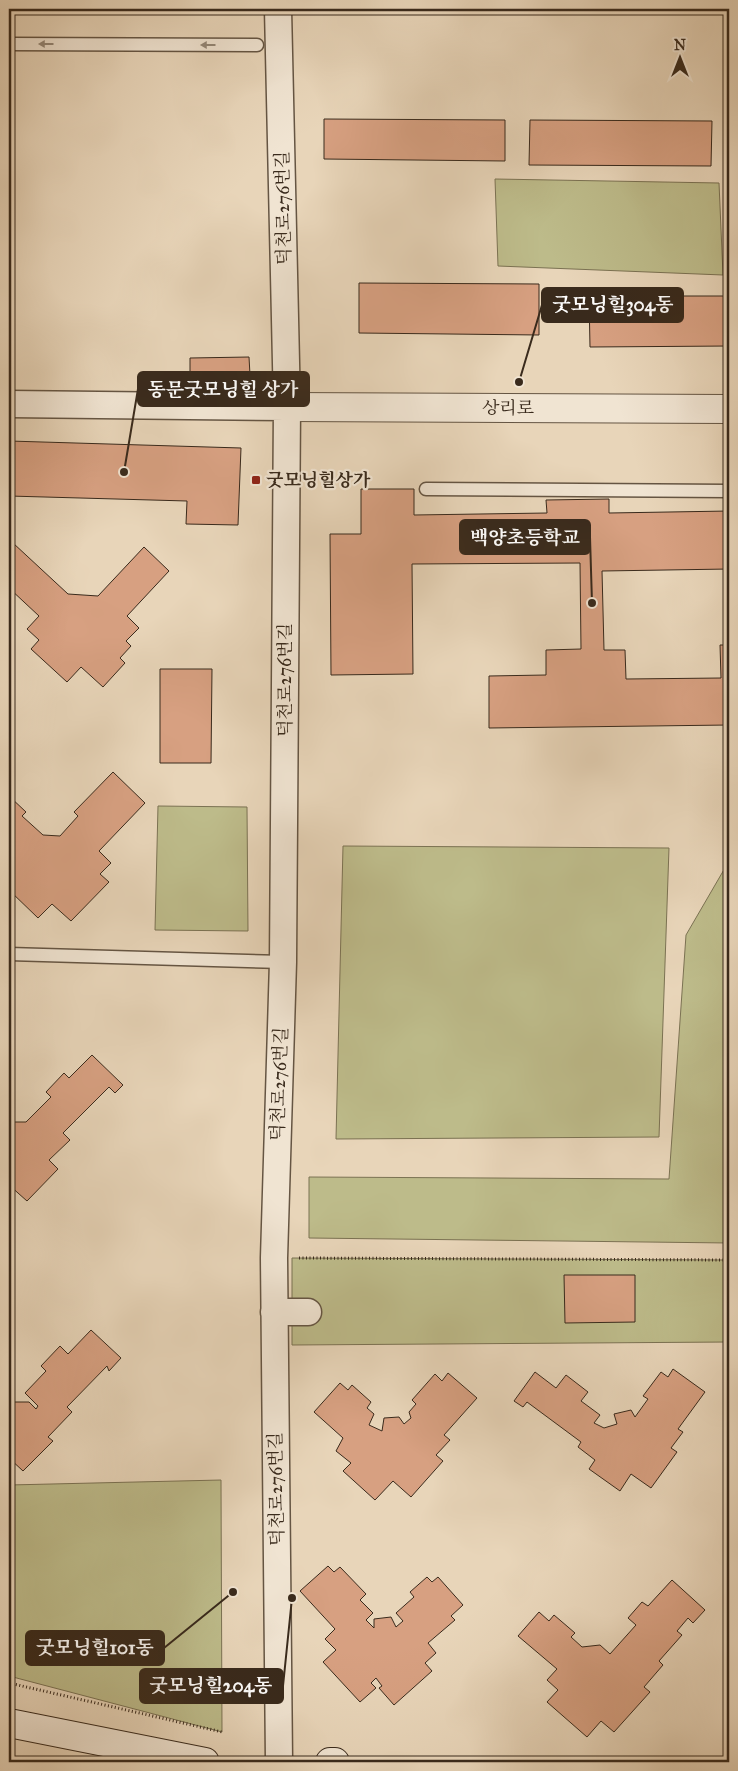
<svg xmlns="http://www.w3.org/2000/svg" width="738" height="1771" viewBox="0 0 738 1771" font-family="'IM FELL Great Primer','Noto Serif KR',serif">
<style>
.green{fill:#bdbb8a;stroke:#7b7253}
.building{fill:#d7a081;stroke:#392a1c}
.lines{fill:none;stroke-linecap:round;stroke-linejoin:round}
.service-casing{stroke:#655543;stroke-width:15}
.minor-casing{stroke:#655543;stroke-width:29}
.tertiary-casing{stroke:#655543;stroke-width:30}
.secondary-casing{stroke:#392a1c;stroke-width:30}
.path{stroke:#392a1c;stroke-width:3;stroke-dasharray:1 2.5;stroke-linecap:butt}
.service{stroke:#f0e4d2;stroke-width:12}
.minor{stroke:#f0e4d2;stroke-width:26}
.tertiary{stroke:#f0e4d2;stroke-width:28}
.secondary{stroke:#f0e4d2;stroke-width:28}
.oneway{fill:#948777}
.poi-dot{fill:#8f2418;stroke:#f0e4d2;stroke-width:2}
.labels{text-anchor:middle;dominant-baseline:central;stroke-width:4.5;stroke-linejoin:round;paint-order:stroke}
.street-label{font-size:18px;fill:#392a1c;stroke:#f0e4d2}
.poi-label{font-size:18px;font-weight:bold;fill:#392a1c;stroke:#f0e4d2;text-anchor:start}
.leader{fill:none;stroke:#392a1c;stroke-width:2}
.callout-dot{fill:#392a1c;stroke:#f0e4d2;stroke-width:2}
.callout{fill:#392a1c;stroke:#392a1c;stroke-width:2}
.callout-label{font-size:19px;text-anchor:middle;font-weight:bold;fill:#fff}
</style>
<rect width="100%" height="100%" fill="#e8d5b9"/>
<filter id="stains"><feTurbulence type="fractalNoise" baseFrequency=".004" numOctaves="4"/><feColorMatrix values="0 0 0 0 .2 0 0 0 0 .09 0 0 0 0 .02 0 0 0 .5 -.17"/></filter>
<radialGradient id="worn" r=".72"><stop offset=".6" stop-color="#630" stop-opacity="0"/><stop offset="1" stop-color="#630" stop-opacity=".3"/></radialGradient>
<!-- green -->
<path class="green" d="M495,179L719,183L723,275L498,266Z
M158,806L247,807L248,931L155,930Z
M343,846L669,848L659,1137L336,1139Z
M729,861V1177L728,1180L729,1243L309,1238V1177L669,1179L686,935Z
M292,1258L729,1260V1342L292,1345Z
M221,1480L222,1732L9,1676V1485Z"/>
<!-- building -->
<path class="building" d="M324,119L505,120V161L324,159Z
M530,120L712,121L711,166L529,165Z
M359,283L539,284V335L359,333Z
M589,296H729V346L590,347Z
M249,357L251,393L190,391V358Z
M9,441L241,448L238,525L186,524L187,501L9,496Z
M361,489H414V515L547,513L546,500L609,499V513L729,511V569L602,571L604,650H625L626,679L721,678L720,645H729V725L489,728V676L546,675V650L581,649L580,563L412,564L413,674L331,675L330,534H361Z
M13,543L68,594L98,596L144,547L169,571L127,616L139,628L126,641L131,646L120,658L125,663L103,687L81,667L67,682L31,649L39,640L27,629L39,616L9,588V548Z
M160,669H212L211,763H160Z
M113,772L145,803L99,851L111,863L100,874L109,882L71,921L52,904L38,918L9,890V881L11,879L9,877V796L26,812L22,816L43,835L60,836L78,816L74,812Z
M92,1055L123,1085L115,1093L109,1087L63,1133L70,1140L49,1160L58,1169L27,1201L9,1185V1122H26L51,1097L46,1092L64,1073L69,1078Z
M564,1275H635V1322L565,1323Z
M91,1330L121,1358L109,1371L107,1366L67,1407L72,1412L48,1437L53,1441L23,1471L9,1458V1389H12V1402H29L36,1409L38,1406L25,1393L46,1371L41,1366L60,1346L68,1354Z
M673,1369L705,1392L678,1429L683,1432L671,1448L677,1452L651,1488L631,1474L620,1491L589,1469L595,1460L578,1447L581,1442L527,1402L523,1407L514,1401L535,1372L556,1388L566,1375L588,1392L581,1401L600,1415L594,1423L604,1428L617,1424L614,1414L631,1410L635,1417L648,1399L643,1396L661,1372L668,1377Z
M448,1373L477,1398L444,1435L450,1440L436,1455L443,1461L411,1497L393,1481L375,1500L343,1471L351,1463L336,1451L343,1438L314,1412L340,1383L348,1390L352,1385L371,1402L367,1408L374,1414L369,1425L382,1431L384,1418L399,1417L404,1424L411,1418L409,1412L416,1404L412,1400L435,1374L442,1381Z
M328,1566L334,1572L340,1567L366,1594L360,1600L373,1613L366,1620L374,1628V1619L391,1617L396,1627L403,1621L396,1613L414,1597L410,1592L427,1577L432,1582L438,1577L463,1605L451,1616L455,1620L428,1643L436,1653L425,1663L432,1671L394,1705L379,1688L382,1686L376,1678L371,1683L376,1688L360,1702L323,1662L336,1650L325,1639L335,1629L300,1591Z
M672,1580L705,1610L693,1623L688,1618L677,1631L682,1635L659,1661L663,1665L644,1687L650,1692L614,1732L601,1721L587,1737L547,1702L558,1690L547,1680L557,1669L518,1636L539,1612L549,1621L554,1615L575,1633L571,1637L582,1647L600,1645L610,1654L636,1625L628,1618L642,1602L648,1606Z"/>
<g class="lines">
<defs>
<path id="service" d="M9,44L257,45
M426,489L729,491
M9,954L283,962"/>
<path id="minor" d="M278,9L287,407L283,962L274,1258L279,1762
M9,404L287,407
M274,1312H308"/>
<path id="tertiary" d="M287,407L729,409"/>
<path id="secondary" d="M9,1723L205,1762
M330,1762H335"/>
</defs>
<!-- service casing -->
<use href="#service" class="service-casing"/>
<!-- minor casing -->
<use href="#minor" class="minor-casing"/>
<!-- tertiary casing -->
<use href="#tertiary" class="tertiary-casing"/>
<!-- secondary casing -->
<use href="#secondary" class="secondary-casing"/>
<!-- path -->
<path class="path" d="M299,1258L729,1260
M9,1683L222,1732
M362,1758L378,1762"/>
<!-- service -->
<use href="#service" class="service"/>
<!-- minor -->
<use href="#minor" class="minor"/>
<!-- tertiary -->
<use href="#tertiary" class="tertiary"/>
<!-- secondary -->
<use href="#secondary" class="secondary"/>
</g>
<!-- one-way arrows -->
<defs><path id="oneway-solid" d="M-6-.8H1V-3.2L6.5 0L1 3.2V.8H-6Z" transform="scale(1.25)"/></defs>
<g class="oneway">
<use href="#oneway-solid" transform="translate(46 44) rotate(-180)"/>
<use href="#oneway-solid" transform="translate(208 45) rotate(-180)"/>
</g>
<!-- markers -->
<rect class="poi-dot" x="251" y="475" width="10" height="10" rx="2.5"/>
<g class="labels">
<!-- street labels -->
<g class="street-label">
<text transform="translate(283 208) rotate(-91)">덕천로276번길</text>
<text x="508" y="408">상리로</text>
<text transform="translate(285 680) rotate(-90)">덕천로276번길</text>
<text transform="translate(279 1084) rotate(-88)">덕천로276번길</text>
<text transform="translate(276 1489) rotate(-91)">덕천로276번길</text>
</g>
<!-- poi labels -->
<g class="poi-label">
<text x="266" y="480">굿모닝힐상가</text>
</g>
</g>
<!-- callouts -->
<path class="leader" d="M519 382L542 305M124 472L138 389M592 603L590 537M233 1592L164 1648M292 1598L283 1686"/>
<g class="callout-dot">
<circle cx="519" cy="382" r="5"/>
<circle cx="124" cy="472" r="5"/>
<circle cx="592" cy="603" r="5"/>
<circle cx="233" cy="1592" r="5"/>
<circle cx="292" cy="1598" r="5"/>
</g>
<g class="callout">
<rect x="542" y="288" width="141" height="34" rx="5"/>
<rect x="138" y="372" width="171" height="34" rx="5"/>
<rect x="460" y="520" width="130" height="34" rx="5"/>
<rect x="26" y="1631" width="138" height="34" rx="5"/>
<rect x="140" y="1669" width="143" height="34" rx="5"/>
</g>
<g class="callout-label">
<text x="613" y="311">굿모닝힐304동</text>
<text x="223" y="396">동문굿모닝힐 상가</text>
<text x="525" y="544">백양초등학교</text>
<text x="95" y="1654">굿모닝힐101동</text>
<text x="211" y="1692">굿모닝힐204동</text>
</g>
<!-- margin -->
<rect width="738" height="1771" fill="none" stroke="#e8d5b9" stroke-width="30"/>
<rect x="10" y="10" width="718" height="1751" fill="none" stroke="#392a1c" stroke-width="2.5"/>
<rect x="15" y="15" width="708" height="1741" fill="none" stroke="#392a1c"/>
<!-- north arrow -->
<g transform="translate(680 58)" stroke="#f0e4d2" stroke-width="4" paint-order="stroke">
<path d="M0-4L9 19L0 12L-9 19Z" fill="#392a1c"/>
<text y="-8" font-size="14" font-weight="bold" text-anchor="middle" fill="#392a1c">N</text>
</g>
<rect width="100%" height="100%" filter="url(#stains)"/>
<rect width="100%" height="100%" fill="url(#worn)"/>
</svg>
